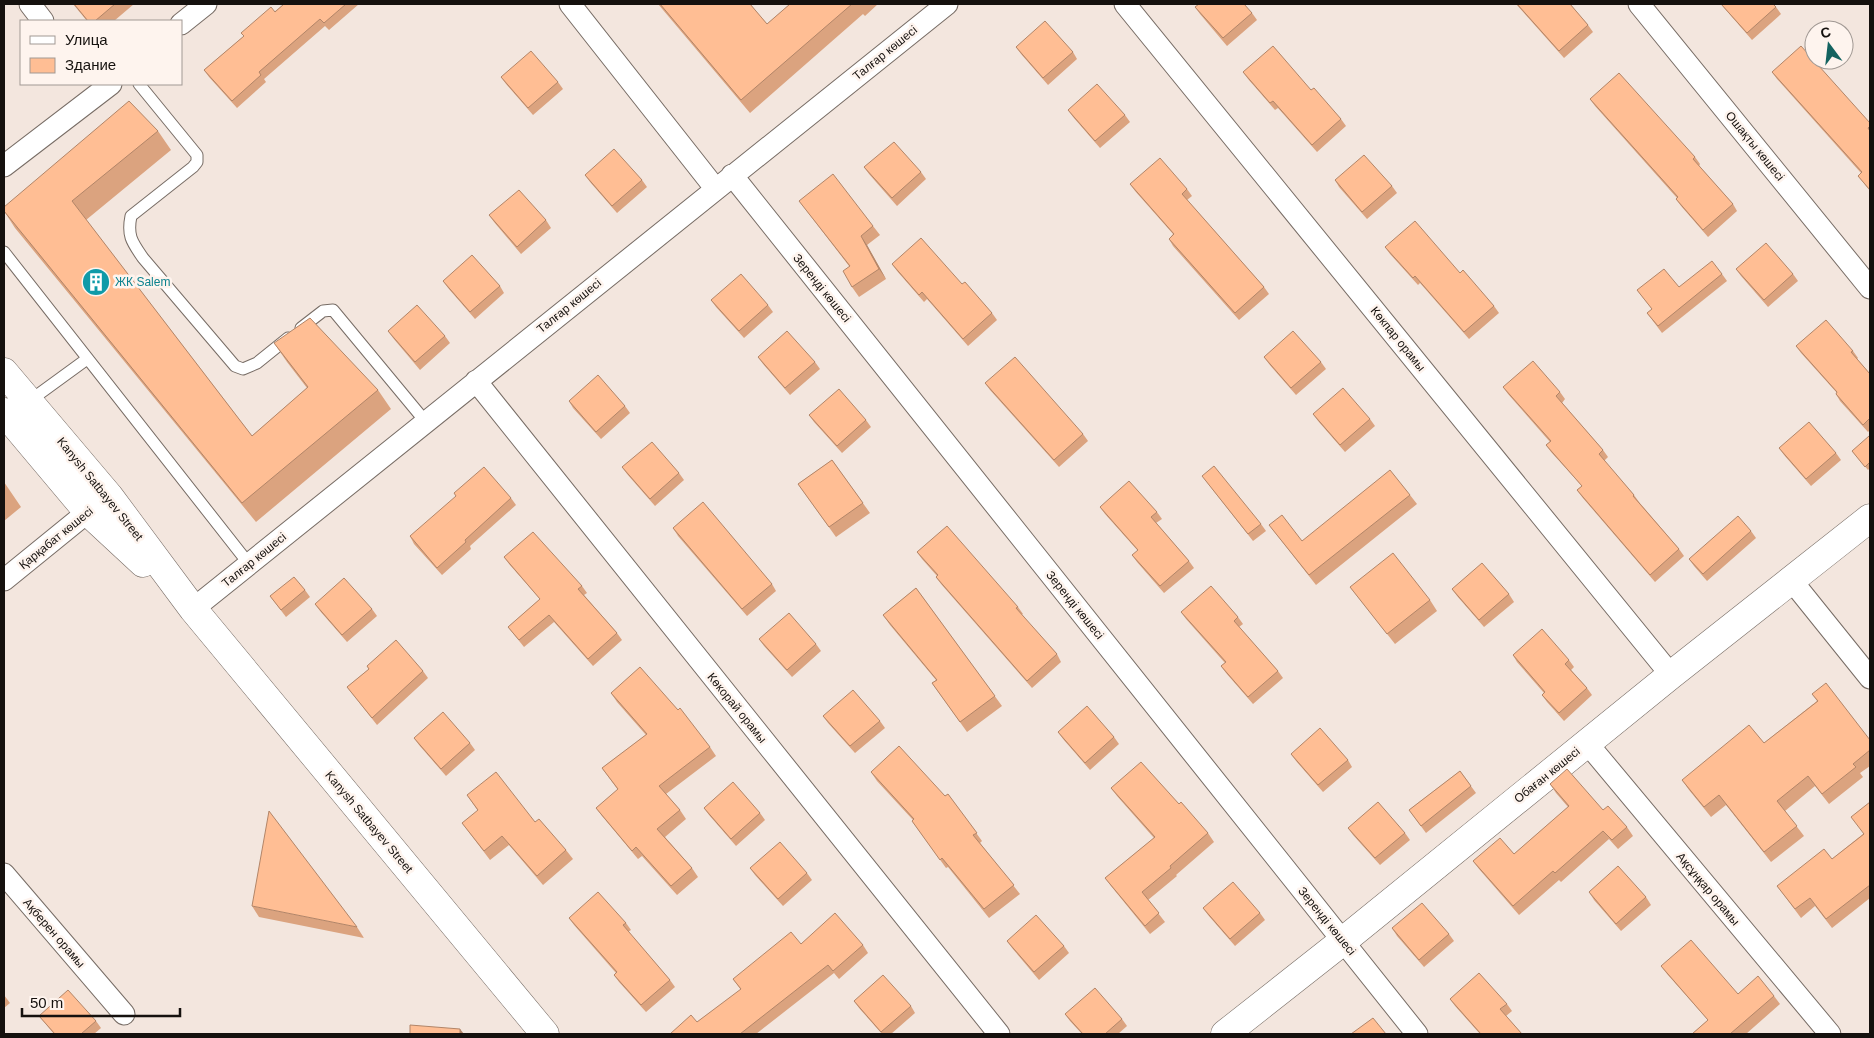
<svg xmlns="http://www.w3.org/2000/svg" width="1874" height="1038" viewBox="0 0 1874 1038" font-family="Helvetica,sans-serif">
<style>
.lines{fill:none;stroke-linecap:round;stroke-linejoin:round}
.lane-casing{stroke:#776c65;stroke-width:13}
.street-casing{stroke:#776c65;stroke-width:23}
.secondary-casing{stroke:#776c65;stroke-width:29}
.lane{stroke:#fff;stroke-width:11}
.street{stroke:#fff;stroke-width:21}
.secondary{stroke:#fff;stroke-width:28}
.wall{fill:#dba37f}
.shaded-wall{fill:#b28568}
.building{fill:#ffbe94;stroke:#b28568}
.labels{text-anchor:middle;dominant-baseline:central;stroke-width:5;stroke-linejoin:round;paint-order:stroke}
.street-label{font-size:12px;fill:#15110e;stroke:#fef4ee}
.culture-label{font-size:12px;fill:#0d838f;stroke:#fef4ee;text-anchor:start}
</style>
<rect width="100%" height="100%" fill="#f3e6de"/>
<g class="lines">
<defs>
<path id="lane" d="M139,84L197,155V162L193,167L131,216C127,236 132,242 143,258L235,366L243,369L257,363L288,338
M4,252L249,564
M301,328L323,311L333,310L425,421
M28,402L87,359"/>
<path id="street" d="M30,4L43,21
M570,4L715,188
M1125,4L1671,675
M1639,4L1870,288
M181,24L206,4
M4,166L111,84
M732,175L1417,1034
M476,381L999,1034
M4,580L100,502
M1792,581L1870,678
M193,609L947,4
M1587,743L1830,1034
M4,874L124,1014"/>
<path id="secondary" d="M4,372L109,496L193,609L545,1034
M4,412L88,512L143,563
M1225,1034L1343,941L1671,675L1870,518"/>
</defs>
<!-- lane casing -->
<use href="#lane" class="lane-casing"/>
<!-- street casing -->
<use href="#street" class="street-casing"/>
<!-- secondary casing -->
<use href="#secondary" class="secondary-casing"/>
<!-- lane -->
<use href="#lane" class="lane"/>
<!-- street -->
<use href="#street" class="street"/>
<!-- secondary -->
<use href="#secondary" class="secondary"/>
</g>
<!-- wall -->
<path class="wall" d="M73,4H134L114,21H87Z
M284,4H359L329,30L325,26L264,79L266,82L237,108L209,77L204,70L244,36Z
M658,4H750L767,24L790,4H878L865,16L863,14L750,113Z
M1516,4H1570L1588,25L1593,32L1564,58Z
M1721,4L1776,7L1781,14L1752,40L1725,9Z
M1195,7L1252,13L1257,20L1227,46L1200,14Z
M1016,47L1073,52L1077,59L1048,85L1021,54Z
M1243,72L1311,90L1341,119L1346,126L1317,152L1278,108L1275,110L1248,79Z
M1772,72L1870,123V191L1858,176L1861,173L1777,79Z
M501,77L558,82L563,89L533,115L506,84Z
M1590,99L1695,157L1700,164L1699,166L1733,204L1737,211L1708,237L1681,206L1676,199L1677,198L1595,106Z
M1068,110L1125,115L1130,122L1100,148L1073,117Z
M158,131L171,150L86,220L252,436L307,388L287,362L274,343L378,390L391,409L256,522L15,228L4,211Z
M864,167L921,172L926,179L897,206L869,174Z
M585,175L642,180L647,187L617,213L590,182Z
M1335,180L1392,186L1397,193L1367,219L1339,187Z
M1130,184L1187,189L1192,196L1187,200L1264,287L1269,294L1239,320L1173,246L1169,239L1173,234L1135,191Z
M799,201L873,226L880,235L867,245L886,279L859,297L852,287L849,266Z
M489,215L546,220L551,228L521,254L494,222Z
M1385,247L1460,273L1494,306L1499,313L1469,339L1420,283L1418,285L1390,254Z
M892,264L962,284L992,313L997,320L968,346L927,299L924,302L897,271Z
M1736,269L1793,274L1798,281L1768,307L1741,276Z
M1722,274L1727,281L1662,333L1647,313L1652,309L1637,290L1679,287Z
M443,281L500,286L504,293L475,319L448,288Z
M711,300L768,305L773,312L744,338L716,307Z
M388,331L445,336L450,343L420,370L393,338Z
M1796,346L1853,351L1858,358L1857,359L1870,374V430L1868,432L1840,401L1836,394L1837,393L1801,353Z
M758,357L815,362L820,369L790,395L763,364Z
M1264,357L1321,362L1326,369L1296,395L1269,364Z
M985,383L1083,434L1088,441L1059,467L990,390Z
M1503,387L1560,392L1565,399L1562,403L1603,450L1608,457L1604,461L1634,495L1639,502L1679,549L1684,556L1655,582L1582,497L1577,490L1582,486L1551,452L1546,445L1550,442L1508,394Z
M569,401L625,406L630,413L601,439L573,408Z
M1313,414L1370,419L1375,426L1345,452L1318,421Z
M809,415L866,420L871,427L842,453L814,422Z
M1870,438V468L1868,470L1852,451Z
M1779,448L1836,453L1841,460L1811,486L1784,455Z
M832,460L870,513L836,537L798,484Z
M622,467L679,473L684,480L655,506L627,474Z
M1202,476L1261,524L1266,531L1253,541Z
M4,482L21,507L4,521Z
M1410,495L1417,504L1316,585L1269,525L1302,541Z
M511,498L516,505L470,546L471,549L442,575L414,544L410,536Z
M1100,507L1157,512L1162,519L1156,523L1189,561L1194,568L1164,593L1137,562L1132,555L1138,551L1105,514Z
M673,528L772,584L776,591L747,616L678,536Z
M1751,531L1756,538L1707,581L1694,566L1689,559Z
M917,552L1018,607L1023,614L1021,615L1057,654L1061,662L1032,688L941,584L936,577L937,576L922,559Z
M504,557L582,586L587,593L584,595L617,633L622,640L593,666L554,622L524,647L508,627L540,599L509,564Z
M1350,587L1430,600L1437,611L1395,644Z
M916,588L1002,706L967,732L932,683L936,680L890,625L883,615Z
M1452,589L1509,594L1514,602L1484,627L1457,596Z
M305,590L310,597L286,617L270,596Z
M315,604L372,609L377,616L347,642L320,611Z
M1181,612L1238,617L1243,624L1239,627L1278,671L1283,678L1253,704L1226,673L1221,666L1225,663L1186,619Z
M759,639L816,644L821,651L792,677L764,646Z
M1513,655L1569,660L1574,667L1571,670L1587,688L1592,695L1564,721L1547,702L1542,695L1544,693L1517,662Z
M367,666L423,671L428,678L377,725L347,687L369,669Z
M611,693L710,747L716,756L666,794L680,810L686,819L665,837L692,868L698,877L677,895L642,856L638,859L602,816L596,808L618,790L602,768L646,735L617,702Z
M1812,694L1870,740V766L1860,773L1863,777L1829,804L1815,786L1785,811L1804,836L1771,862L1726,805L1711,817L1689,790L1682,780L1764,743L1817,701Z
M823,716L880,721L885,728L855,753L828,723Z
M1058,732L1114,737L1119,744L1090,770L1063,739Z
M414,738L470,743L475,750L446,776L419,745Z
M1291,754L1348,760L1352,767L1323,792L1296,761Z
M1460,771L1476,793L1426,833L1409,810Z
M871,772L945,796L948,794L982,841L980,843L1020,894L989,918L948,867L946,868L912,821L913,820L877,781Z
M1550,784L1603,810L1627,827L1633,836L1618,849L1609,839L1561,882L1559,880L1519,915L1479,869L1473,861L1514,854L1568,807L1556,793Z
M1111,788L1179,804L1208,833L1214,842L1176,875L1177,876L1148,900L1165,922L1150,934L1111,886L1105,878L1154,838L1117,796Z
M467,795L535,822L566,850L573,859L543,885L509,845L490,860L462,823L478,811Z
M1870,802V898L1832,928L1815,906L1801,918L1777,886L1832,859L1863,834Z
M704,808L760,813L765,820L736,846L709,815Z
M1348,828L1405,833L1410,840L1380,865L1353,835Z
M750,868L807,873L812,880L783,906L755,875Z
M1589,892L1646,897L1651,905L1621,931L1594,900Z
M252,906L357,927L364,938L259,917Z
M1203,908L1260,913L1265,920L1235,946L1208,915Z
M569,918L626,923L631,930L628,932L670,980L675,987L646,1012L619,982L614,975L616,973L574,925Z
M1392,928L1449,934L1454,941L1424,967L1397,936Z
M1007,941L1064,946L1069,953L1039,980L1012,948Z
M801,944L863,945L868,953L839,979L834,973L756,1034H670L697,1022L741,990L733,979Z
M1661,966L1738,994L1774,996L1780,1004L1746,1034H1692L1708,1020L1667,974Z
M4,995L10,1003L4,1008Z
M1450,999L1507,1004L1512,1011L1506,1016L1522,1034H1480L1455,1006Z
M854,1001L911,1006L915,1013L891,1034H882L859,1008Z
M1065,1014L1122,1019L1127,1026L1118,1034H1082L1070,1021Z
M39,1016L96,1021L101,1028L94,1034H54Z"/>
<!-- shaded-wall -->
<path class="shaded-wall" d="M861,236L867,245L886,279L879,269Z
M460,1029L464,1034H460Z"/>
<!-- building -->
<path class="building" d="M74,4H115L95,21H88Z
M284,4H346L324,23L320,19L259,72L261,75L232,101L204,70L244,36L241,33L271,7L275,12Z
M660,4H750L767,24L790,4H852L741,100Z
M1199,4H1244L1252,13L1223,38L1195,7Z
M1517,4H1570L1588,25L1559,51Z
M1721,4H1773L1776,7L1747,33Z
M1045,21L1073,52L1043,78L1016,47Z
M1273,46L1311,90L1314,88L1341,119L1312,145L1273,101L1270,103L1243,72Z
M1801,46L1870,123V126L1868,128L1870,131V190L1858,176L1862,172L1772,72Z
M531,51L558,82L528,108L501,77Z
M1619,73L1695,157L1693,159L1733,204L1703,230L1676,199L1678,197L1590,99Z
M1097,84L1125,115L1095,141L1068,110Z
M129,101L158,131L72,201L252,436L308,387L274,343L310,318L378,390L242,503L4,211V207Z
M894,142L921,172L892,198L864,167Z
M614,149L642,180L612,206L585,175Z
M1364,155L1392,186L1362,212L1335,180Z
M1160,158L1187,189L1182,194L1264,287L1235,313L1169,239L1174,234L1130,184Z
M833,174L873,226L861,236L879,269L852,287L843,271L850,266L799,201Z
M519,190L546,220L517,247L489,215Z
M1415,221L1460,273L1463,270L1494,306L1464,332L1415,276L1413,278L1385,247Z
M921,238L962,284L965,282L992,313L963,339L922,292L919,295L892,264Z
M1766,243L1793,274L1764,300L1736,269Z
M472,255L500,286L470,312L443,281Z
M1712,261L1722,274L1658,326L1647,313L1652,309L1637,290L1664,269L1679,287Z
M741,274L768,305L739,331L711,300Z
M417,305L445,336L415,362L388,331Z
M1826,320L1853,351L1851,352L1870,374V418L1863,425L1836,394L1837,392L1796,346Z
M787,331L815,362L785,388L758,357Z
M1293,331L1321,362L1291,388L1264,357Z
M1015,357L1083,434L1054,460L985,383Z
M1533,361L1560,392L1556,396L1603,450L1599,454L1634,495L1633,496L1679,549L1650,575L1577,490L1582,486L1546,445L1551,441L1503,387Z
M598,375L625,406L596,432L569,401Z
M1343,388L1370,419L1340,445L1313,414Z
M839,389L866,420L837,446L809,415Z
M1809,422L1836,453L1806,479L1779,448Z
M1869,436L1870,438V462L1865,467L1852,451Z
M652,442L679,473L650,499L622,467Z
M832,460L863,503L829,527L798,484Z
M1214,466L1261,524L1248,534L1202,476Z
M484,467L511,498L465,540L466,542L437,568L410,536L456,496L454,493Z
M1390,470L1410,495L1309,575L1269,525L1282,515L1302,541Z
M1129,481L1157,512L1151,517L1189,561L1160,586L1132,555L1138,550L1100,507Z
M703,502L772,584L742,609L673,528Z
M1738,516L1751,531L1703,574L1689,559Z
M947,526L1018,607L1016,608L1057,654L1027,681L936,577L938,575L917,552Z
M533,532L582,586L578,589L617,633L588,659L549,615L519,640L508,627L540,599L504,557Z
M1393,553L1430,600L1387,634L1350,587Z
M1482,563L1509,594L1479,620L1452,589Z
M294,577L305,590L281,610L270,596Z
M344,578L372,609L342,635L315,604Z
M1211,586L1238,617L1234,621L1278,671L1248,697L1221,666L1226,662L1181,612Z
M916,588L995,696L960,722L932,683L937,680L883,615Z
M789,613L816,644L787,670L759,639Z
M1542,629L1569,660L1565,664L1587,688L1559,713L1542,695L1545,692L1513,655Z
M396,640L423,671L372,718L347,687L369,669L367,666Z
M640,667L678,710L680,708L710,747L659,786L680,810L657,829L692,868L671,886L636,847L632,851L596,808L618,789L602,768L647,734L611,693Z
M1826,683L1870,740V750L1853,764L1856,767L1822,794L1808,776L1777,801L1797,826L1764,852L1719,795L1704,807L1682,780L1749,725L1764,743L1818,701L1812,694Z
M853,690L880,721L850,746L823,716Z
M1087,706L1114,737L1085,763L1058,732Z
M443,712L470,743L441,769L414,738Z
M1320,728L1348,760L1318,785L1291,754Z
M899,746L945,796L948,794L977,833L973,835L1014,885L984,909L942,858L940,860L912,821L914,819L871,772Z
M1141,762L1179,804L1181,802L1208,833L1170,866L1171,868L1142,892L1159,913L1145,926L1105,878L1155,837L1111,788Z
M1567,769L1603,810L1608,806L1627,827L1612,840L1603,831L1555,873L1553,871L1513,906L1473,861L1500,838L1514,854L1569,806L1550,784Z
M1460,771L1471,786L1421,826L1409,810Z
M496,772L535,822L539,819L566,850L537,876L502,836L484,851L462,823L478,810L467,795Z
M733,782L760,813L731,839L704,808Z
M1378,802L1405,833L1375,858L1348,828Z
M1870,802V885L1826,919L1810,898L1795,909L1777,886L1824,849L1832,859L1864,834L1851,817Z
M269,811L357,927L252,906Z
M780,842L807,873L778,899L750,868Z
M1618,866L1646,897L1616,924L1589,892Z
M1233,882L1260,913L1230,939L1203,908Z
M598,892L626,923L623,925L670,980L641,1005L614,975L617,972L569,918Z
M1422,903L1449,934L1419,960L1392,928Z
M835,913L863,945L833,971L828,965L740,1034H670L691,1015L697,1022L741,989L733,979L791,932L801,944Z
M1036,915L1064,946L1034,972L1007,941Z
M1691,940L1738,994L1758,976L1774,996L1730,1034H1692L1708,1020L1661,966Z
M1479,973L1507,1004L1500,1009L1522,1034H1481L1450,999Z
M883,975L911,1006L881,1032L854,1001Z
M1095,988L1122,1019L1105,1034H1083L1065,1014Z
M68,990L96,1021L81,1034H55L39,1016Z
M1373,1018L1386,1034H1351Z
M410,1025L460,1029V1034H410Z"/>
<!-- icons -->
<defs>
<symbol id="building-disc" viewBox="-11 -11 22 22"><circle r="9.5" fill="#0f9aa8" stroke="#fef4ee"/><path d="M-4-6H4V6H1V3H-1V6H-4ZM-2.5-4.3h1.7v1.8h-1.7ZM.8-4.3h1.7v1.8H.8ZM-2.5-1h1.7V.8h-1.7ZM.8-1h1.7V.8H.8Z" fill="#fff"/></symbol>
</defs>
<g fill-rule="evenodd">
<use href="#building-disc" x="80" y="266" width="32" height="32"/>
</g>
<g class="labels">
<!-- street labels -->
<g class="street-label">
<text transform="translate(885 53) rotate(-39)">Талғар көшесі</text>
<text transform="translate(1755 146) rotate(51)">Ошақты көшесі</text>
<text transform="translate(822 288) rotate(51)">Зеренді көшесі</text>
<text transform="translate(569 306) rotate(-39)">Талғар көшесі</text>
<text transform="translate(1398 339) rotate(51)">Көкпар орамы</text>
<text transform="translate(100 489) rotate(51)">Kanysh Satbayev Street</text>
<text transform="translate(56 538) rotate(-39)">Қарқабат көшесі</text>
<text transform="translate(254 560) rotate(-39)">Талғар көшесі</text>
<text transform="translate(1075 605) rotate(51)">Зеренді көшесі</text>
<text transform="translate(737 708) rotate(51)">Көкорай орамы</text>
<text transform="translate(1547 775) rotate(-39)">Обаған көшесі</text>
<text transform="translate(369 822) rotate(50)">Kanysh Satbayev Street</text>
<text transform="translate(1708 889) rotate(50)">Ақсұңқар орамы</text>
<text transform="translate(1327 921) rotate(51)">Зеренді көшесі</text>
<text transform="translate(54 933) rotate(49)">Ақберен орамы</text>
</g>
<!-- culture labels -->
<g class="culture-label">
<text x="115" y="282">ЖК Salem</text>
</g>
</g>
<!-- border -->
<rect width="1874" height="1038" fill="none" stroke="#15110e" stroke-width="10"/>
<!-- legend -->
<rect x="20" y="20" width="162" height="65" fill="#fef4ee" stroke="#a19994"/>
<rect x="30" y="36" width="25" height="8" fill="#ffffff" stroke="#a19994"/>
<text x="65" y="45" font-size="15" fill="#15110e">Улица</text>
<rect x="30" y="58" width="25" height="15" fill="#ffbe94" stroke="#a19994"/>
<text x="65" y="70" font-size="15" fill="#15110e">Здание</text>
<!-- north arrow -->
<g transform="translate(1829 45) rotate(345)"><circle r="24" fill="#fef4ee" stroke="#a19994"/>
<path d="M0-4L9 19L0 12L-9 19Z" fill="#146360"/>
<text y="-8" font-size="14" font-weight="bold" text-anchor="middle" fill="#15110e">С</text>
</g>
<!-- scale -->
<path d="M22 1008v8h158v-8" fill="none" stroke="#15110e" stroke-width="2.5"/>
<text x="30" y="1008" font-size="15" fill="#15110e" stroke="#fef4ee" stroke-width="4" paint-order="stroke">50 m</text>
</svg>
